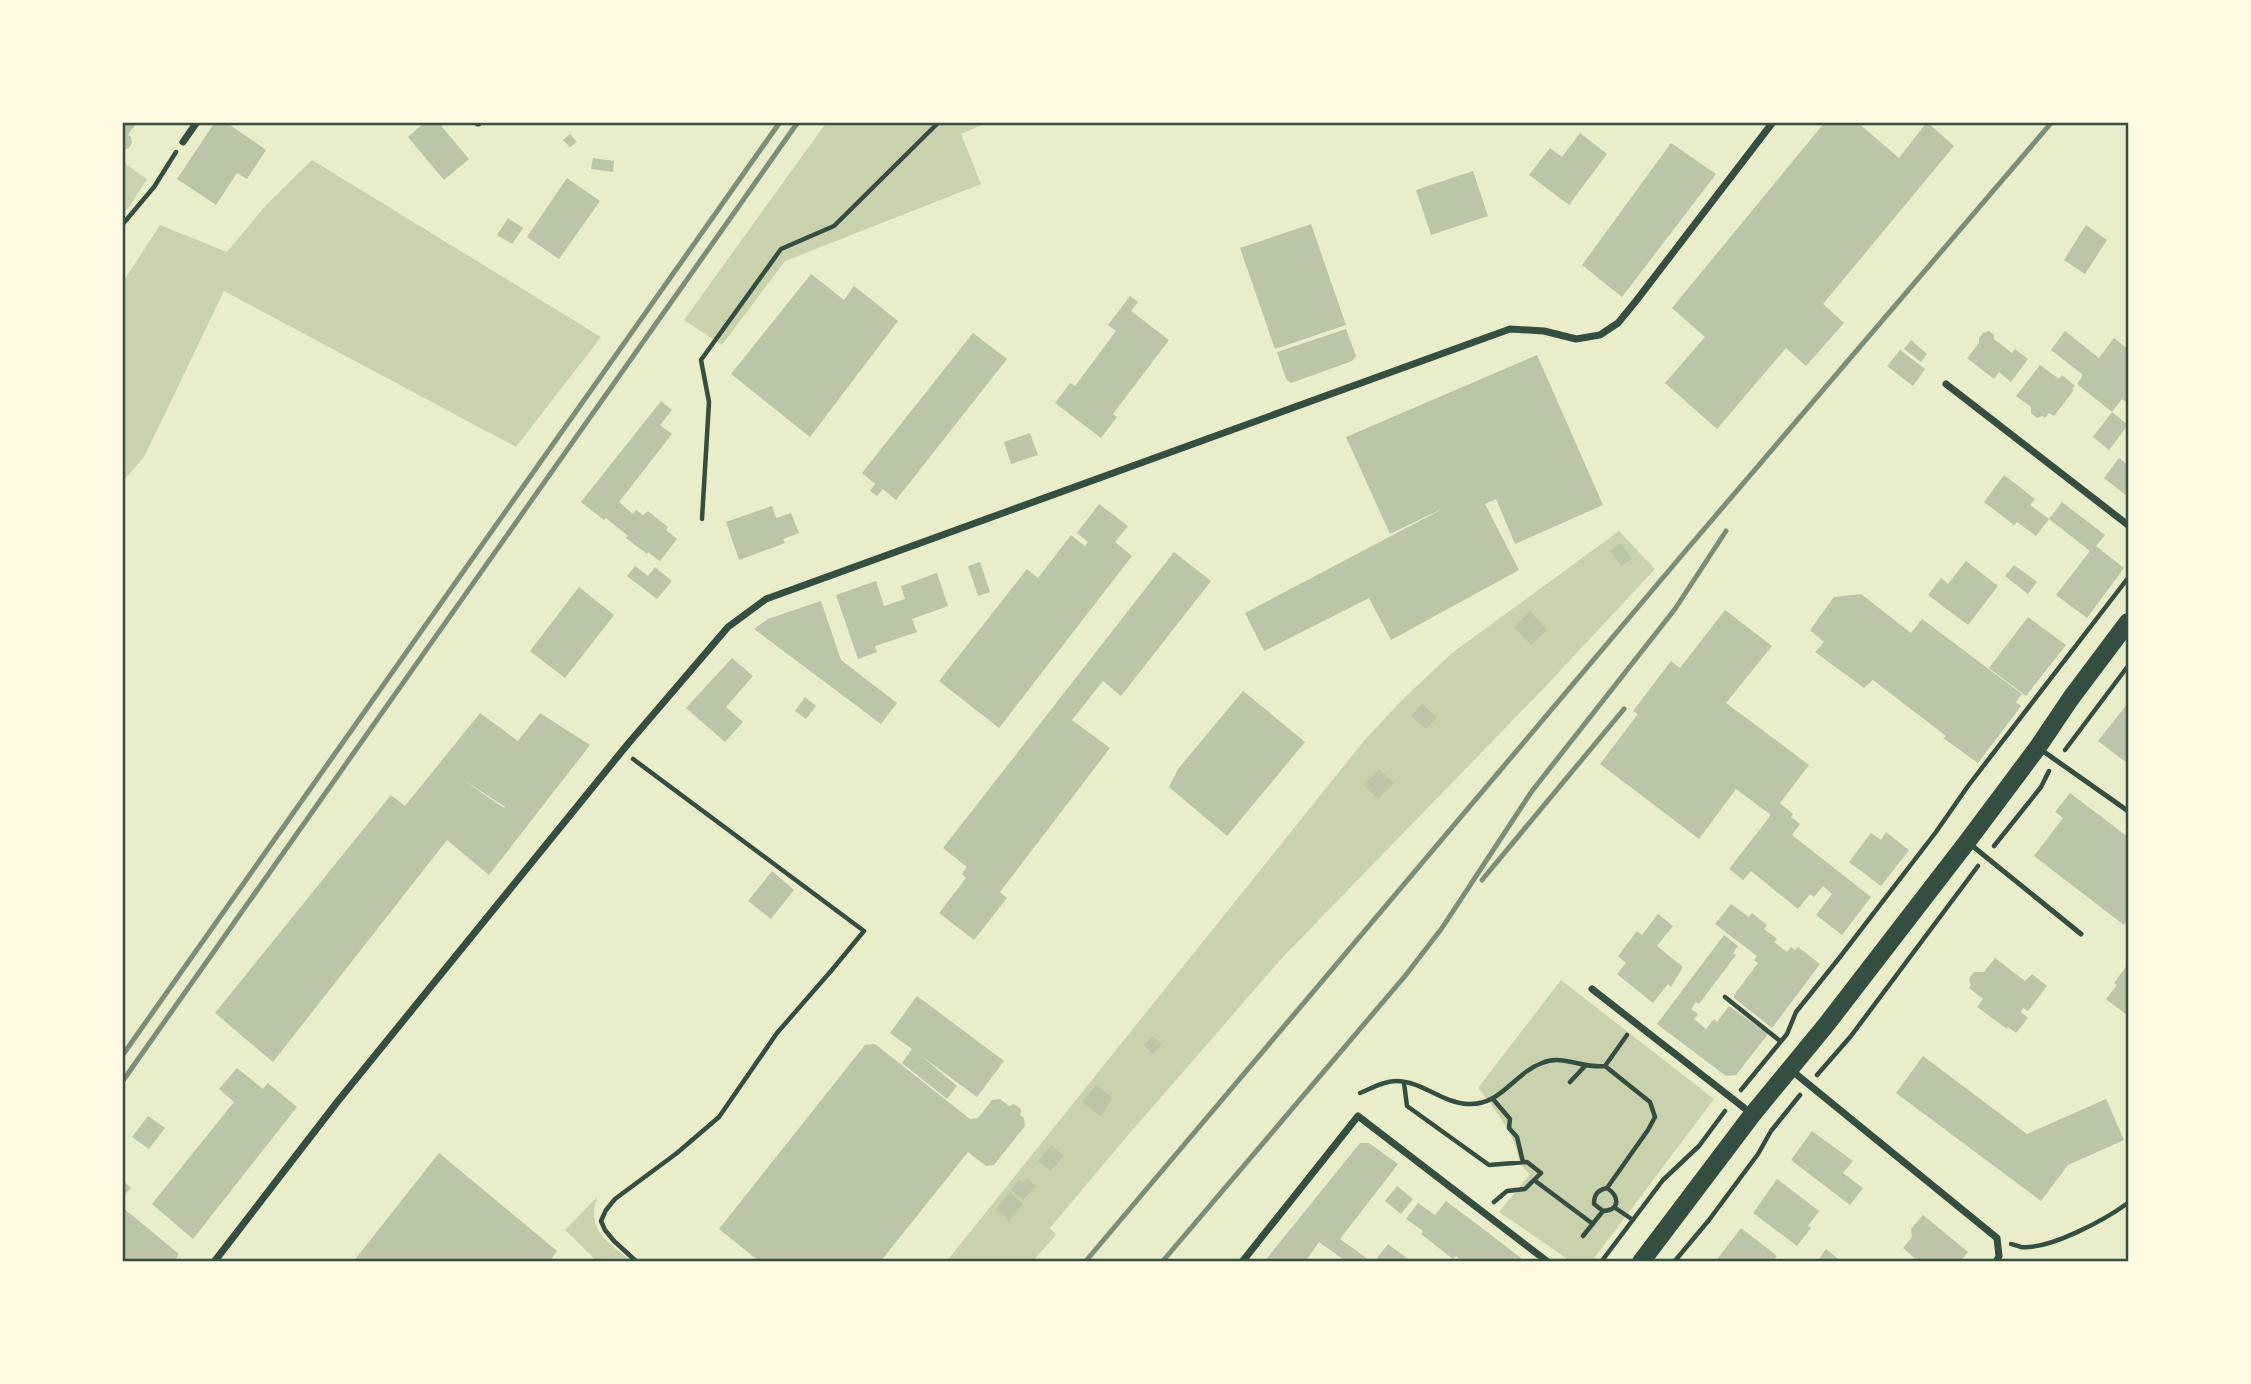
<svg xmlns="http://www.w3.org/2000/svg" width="2251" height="1384" viewBox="0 0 2251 1384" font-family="Mulish,sans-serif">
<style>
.green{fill:#cad2ad}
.building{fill:#bcc5a7;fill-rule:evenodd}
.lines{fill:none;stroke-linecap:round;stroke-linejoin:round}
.path{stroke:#344e41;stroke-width:4.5}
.service{stroke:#344e41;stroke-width:5}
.minor{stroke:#344e41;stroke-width:7}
.primary{stroke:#344e41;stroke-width:18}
.rail{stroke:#7c8e77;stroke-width:5}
.neatline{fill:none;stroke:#344e41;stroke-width:2.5}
</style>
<rect width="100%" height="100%" fill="#e9edc9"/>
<!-- green -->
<path class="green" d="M826,123H986L961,134L981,184L785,261L722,345L684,320Z
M312,160L601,337L516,447L224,291L144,457L123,481V282L160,225L227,252L267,204Z
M123,162L147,179L130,206L123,213Z
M1619,531L1655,569L1544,688L1282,958L1123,1141L1050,1228L1056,1235L1033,1261L946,1262L1363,742L1402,700L1452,653Z
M1561,980L1714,1099L1592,1261L1572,1262L1499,1212L1530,1174C1516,1162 1520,1156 1513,1140C1504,1121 1491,1104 1478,1088Z
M597,1197C586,1231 608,1242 631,1261H597L565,1230Z"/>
<!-- building -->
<path class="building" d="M122,122H137L128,135L131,137L132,143L129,148L122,150Z
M215,122H226L266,150L247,179L237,173L216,205L177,179Z
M425,122H438L469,159L444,180L408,137Z
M1825,122H1857L1899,158L1927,122L1954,146L1823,304L1844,323L1806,366L1786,348L1717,429L1665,383L1705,337L1672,308Z
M1580,133L1607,154L1569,205L1529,175L1550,148L1562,157Z
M570,134L577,142L570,147L563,140Z
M1671,143L1716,174L1622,297L1582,265Z
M593,158L614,161L613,172L591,169Z
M1473,171L1488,216L1431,235L1416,190Z
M567,178L600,201L559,259L527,237Z
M508,218L523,228L512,244L497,235Z
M1311,224L1346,325L1275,349L1240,248Z
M2086,225L2107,240L2085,274L2064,260Z
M811,274L844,300L854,286L898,321L810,437L731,374Z
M1130,296L1138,302L1131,311L1169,340L1113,414L1117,417L1101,438L1055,403L1070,383L1075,386L1116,331L1108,325Z
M1346,329L1356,356L1352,361L1291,383L1286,379L1277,352Z
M1989,331L1994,335V339L2012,353L2015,349L2028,359L2011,382L1999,372L1994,379L1967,358L1979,343V338L1983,333Z
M2065,331L2099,358L2114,338L2128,349V404L2122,399L2112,412L2128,425L2109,450L2093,437L2112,412L2077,384L2083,375L2051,350Z
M973,333L1007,359L896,500L883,489L877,496L870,491L875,484L862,473Z
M1911,340L1927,354L1921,362L1904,349Z
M1900,350L1925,369L1913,386L1887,366Z
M1537,355L1603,505L1515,544L1496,499L1485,504L1519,570L1391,640L1369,598L1264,651L1245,613L1450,505L1390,534L1346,437Z
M2040,365L2059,379L2062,375L2075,386L2072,389L2074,390L2054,416L2049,413L2045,418L2042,416L2037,418L2031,413V407L2016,396Z
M661,401L672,410L660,425L672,434L619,502L633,514L636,510L643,515L648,511L668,527L666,530L677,539L660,561L648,552L647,554L626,538L628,536L606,518L604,520L581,502Z
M1030,433L1038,455L1011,464L1004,442Z
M2119,458L2128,465V497L2104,478Z
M2004,475L2035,499L2030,505L2049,519L2062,502L2105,535L2096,546L2124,568L2087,618L2056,595L2090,551L2049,519L2036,536L2017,522L2014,525L1984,502Z
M1099,504L1128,526L1115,542L1132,556L999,728L939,681L1027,569L1038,578L1071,535L1085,546L1088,542L1077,533Z
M772,506L776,518L791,513L799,533L783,539L785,543L739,560L726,522Z
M1621,543L1632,559L1621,566L1610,551Z
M1174,552L1211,581L1121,696L1103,681L1072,720L1110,748L1000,892L1007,898L974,940L939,913L966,878L962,874L967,867L943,848Z
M1966,561L1998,586L1968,625L1928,595L1941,578L1948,584Z
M980,562L990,592L978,596L968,566Z
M2014,565L2037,582L2028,594L2005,576Z
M635,566L648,576L655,567L672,581L657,599L627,576Z
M937,573L948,606L912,619L917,632L875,646L877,652L858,659L836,595L876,581L884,606L905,599L901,586Z
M579,587L614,615L565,678L530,651Z
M1861,594L1911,633L1922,619L2022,694L2016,702L2021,706L1978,763L1943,738L1946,736L1873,680L1864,688L1815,652L1824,642L1810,630L1834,597Z
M821,601L841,660L897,703L881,724L754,629L768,619Z
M1725,610L1772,646L1726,703L1809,765L1780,803L1793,814L1791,817L1800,824L1792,835L1871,897L1842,935L1816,915L1832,894L1823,886L1814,897L1810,894L1798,909L1751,871L1743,880L1729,869L1771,815L1736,789L1699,839L1600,764L1638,714L1633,711L1671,661L1680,668Z
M1530,611L1547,630L1531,645L1514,627Z
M2028,617L2066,645L2026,696L1989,668Z
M732,658L753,676L726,707L743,722L725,742L686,708Z
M1243,691L1305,742L1227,836L1169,787L1178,769Z
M805,697L816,706L806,719L795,711Z
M2128,703V761L2127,763L2098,741Z
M1422,704L1437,717L1426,729L1411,716Z
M480,713L518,741L540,713L590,745L489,875L447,840L273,1062L215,1013L391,795L405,806ZM461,778L505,807L504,808L482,793Z
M1379,769L1394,783L1378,799L1364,785Z
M2070,793L2128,837V852L2126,856L2128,858V919L2124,925L2034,856L2063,818L2055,812Z
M1886,832L1909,850L1881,886L1849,862L1871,833L1881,840Z
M772,871L794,890L771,919L748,901Z
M1731,904L1749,917L1752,913L1767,925L1764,929L1777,939L1774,942L1787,952L1791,947L1795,950L1798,947L1820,964L1772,1028L1734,998V995L1758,963L1754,960L1757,956L1715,924Z
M1658,914L1673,926L1657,946L1683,967L1671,987L1668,984L1653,1003L1617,974L1626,963L1618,956L1637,931L1642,935Z
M1724,935L1738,946L1733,953L1736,955L1699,1004L1696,1002L1691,1009L1698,1014L1694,1019L1706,1029L1714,1019L1717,1022L1729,1006L1768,1034L1736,1075L1726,1076L1657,1024Z
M1995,958L2025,981L2032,974L2047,986L2028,1011L2023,1008L2021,1012L2028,1018L2016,1033L2008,1027L2007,1029L1977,1007L1983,999L1969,988L1971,985L1969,979L1974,972H1984Z
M2128,964V1016L2106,999L2117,985L2114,983Z
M917,996L1004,1061L977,1097L920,1055L957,1086L947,1099L902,1063L912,1049L890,1033Z
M1153,1036L1162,1045L1153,1054L1144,1045Z
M875,1044L970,1119L978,1118L992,1100L1000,1099L1009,1106L1014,1104L1021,1109L1020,1115L1024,1118L1025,1126L994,1165L986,1166L968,1152L880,1262H760L719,1229L865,1045Z
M1923,1056L2027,1134L2106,1099L2124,1140L2068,1165L2041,1201L1896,1093Z
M237,1068L263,1089L268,1083L297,1107L193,1239L152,1204L234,1102L219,1089Z
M1096,1085L1113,1098L1100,1116L1082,1102Z
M148,1116L165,1128L149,1149L132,1137Z
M1812,1131L1853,1161L1843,1173L1863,1188L1850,1205L1791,1160Z
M1360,1143H1369L1398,1164L1340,1239L1372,1262H1347L1319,1242L1305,1262H1264Z
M1051,1145L1064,1156L1051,1171L1038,1161Z
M439,1153L557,1251L549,1262H353Z
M1027,1178L1036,1186L1023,1200L1011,1190L1019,1180L1023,1183Z
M1777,1179L1819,1211L1808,1226L1811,1228L1797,1246L1753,1213Z
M122,1180L131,1188L122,1197Z
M1397,1186L1413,1199L1401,1214L1385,1201Z
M1010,1192L1023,1204L1009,1221L996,1209Z
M1446,1201L1486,1231L1526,1262H1463L1456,1256L1453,1259L1421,1234L1423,1231L1406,1219L1418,1203L1435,1215Z
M122,1207L179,1254L174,1262H122Z
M1923,1215L1968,1252L1960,1262H1919L1903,1248L1912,1237L1911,1229Z
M1741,1228L1777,1256L1772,1262H1715Z
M1388,1244L1412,1262H1374Z
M1826,1249L1842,1262H1817Z"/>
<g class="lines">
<!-- path -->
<path class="path" d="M122,225L154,187L176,152
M702,519L709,402L701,360L781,249L834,226L939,122
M2065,750L2128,666
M633,759L864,931L831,971L777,1033L719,1117L677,1153L615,1199L606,1210L601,1221L605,1230L614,1241L637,1262
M1994,846L2041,787L2049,771
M1725,997L1780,1041
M1605,1066L1650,1102L1655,1117L1648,1130L1607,1188C1598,1190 1594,1194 1594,1204L1603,1211C1621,1210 1619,1196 1607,1188
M1817,1075L1851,1036L1978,866
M1570,1082L1585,1066
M1404,1083L1407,1106L1489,1165L1527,1162L1541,1173L1534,1180
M1741,1090L1787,1034L1796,1012L1840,957L1936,832L1968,786L2128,578
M1360,1093C1372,1088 1384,1081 1396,1081C1422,1081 1442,1103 1468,1104C1501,1106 1514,1073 1542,1063C1563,1054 1583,1069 1605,1066L1627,1035
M1493,1099L1510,1119L1509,1128L1517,1137L1523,1162
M1494,1202L1507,1191L1525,1189L1534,1180L1593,1224
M1614,1207L1633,1220
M1583,1236L1603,1211
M2011,1244C2012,1244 2021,1247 2021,1247C2050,1250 2106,1219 2128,1203
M1601,1262L1663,1180L1699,1146L1725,1111
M1674,1262L1709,1220L1758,1154L1771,1131L1800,1095"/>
<!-- service -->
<path class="service" d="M2040,749L2128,811
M1970,844L2081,934"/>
<!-- minor -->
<path class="minor" d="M478,123V122
M183,142L197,122
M1946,384L2128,525
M1592,989L1752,1114
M1791,1070L1997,1238L1999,1256L1996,1262
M214,1262L338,1101L627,745L728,627L766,599L1510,329L1544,331L1576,339L1600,335L1618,323L1636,301L1773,122
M1242,1262L1358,1116L1548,1262"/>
<!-- primary -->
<path class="primary" d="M1641,1262L1752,1115L1826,1025L1967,842L2038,747L2071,698L2128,622"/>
<!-- rail -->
<path class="rail" d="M1482,880L1624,709
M122,1056L780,122
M122,1082L798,122
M1085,1262L1688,548L2052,122
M1162,1262L1405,976L1442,928L1532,791L1675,609L1726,531"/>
</g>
<!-- border -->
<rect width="2251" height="1384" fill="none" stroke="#fefae0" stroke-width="248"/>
<rect x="124" y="124" width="2003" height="1136" class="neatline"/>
</svg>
